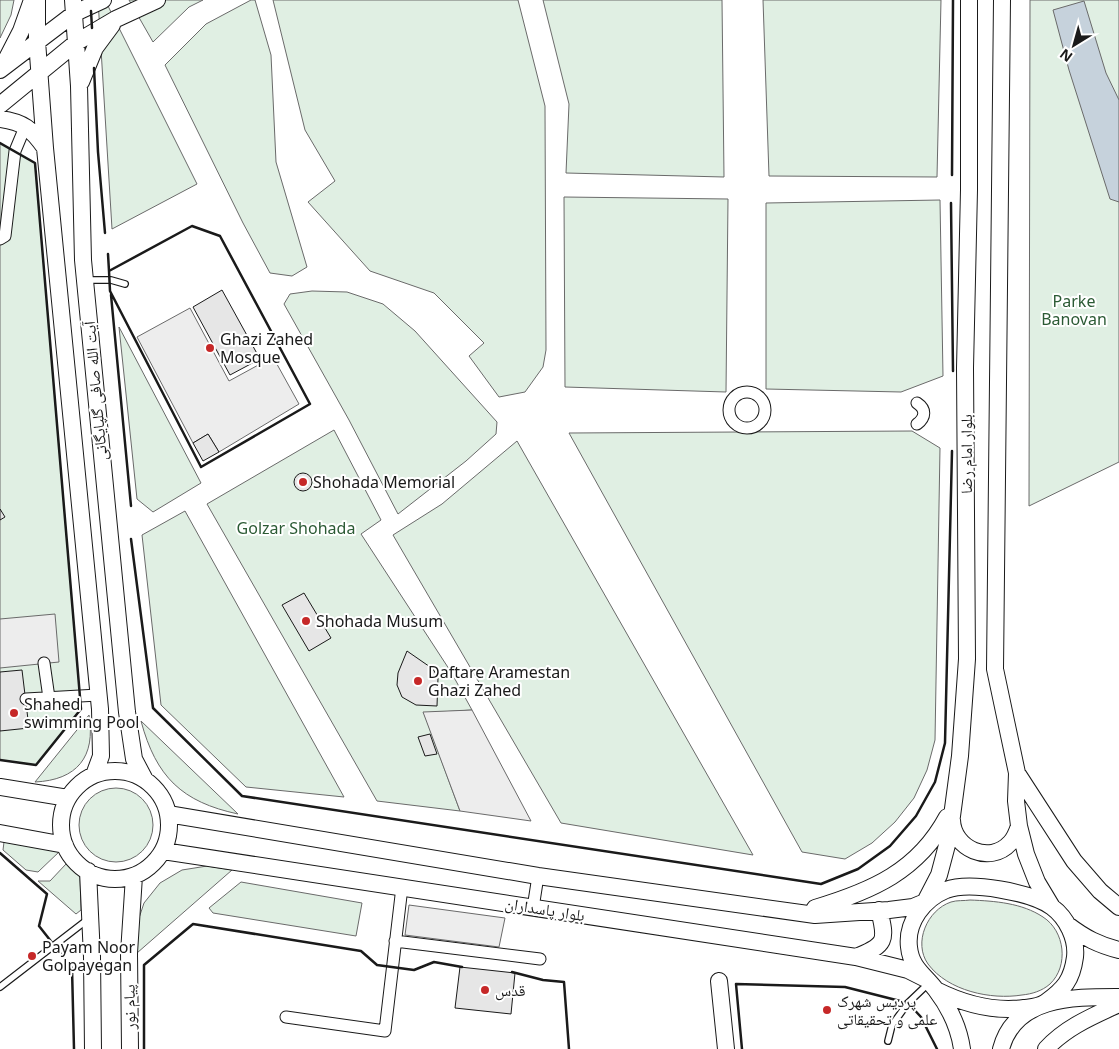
<svg xmlns="http://www.w3.org/2000/svg" width="1119" height="1049" viewBox="0 0 1119 1049" font-family="'Noto Sans','Noto Naskh Arabic',sans-serif">
<style>
.green{fill:#e0efe3;stroke:#6a6a6a}
.parking{fill:#ededed;stroke:#6a6a6a}
.water{fill:#c6d2dc;stroke:#6a6a6a}
.building{fill:#e6e6e6;stroke:#1a1a1a}
.lines{fill:none;stroke-linecap:round;stroke-linejoin:round}
.lane-casing{stroke:#1a1a1a;stroke-width:8}
.street-casing{stroke:#1a1a1a;stroke-width:13}
.secondary-casing{stroke:#1a1a1a;stroke-width:18}
.lane{stroke:#fff;stroke-width:5.5}
.street{stroke:#fff;stroke-width:11}
.secondary{stroke:#fff;stroke-width:16}
.wall{stroke:#1a1a1a;stroke-width:2.5}
.poi-dot{fill:#c62828;stroke:#fff;stroke-width:2}
.labels{text-anchor:middle;dominant-baseline:central;stroke-width:4;stroke-linejoin:round;paint-order:stroke}
.park-label{font-size:16px;fill:#2b5a34;stroke:#fff}
.poi-label{font-size:16px;fill:#1a1a1a;stroke:#fff;text-anchor:start}
.street-label{font-size:16px;fill:#1a1a1a;stroke:#fff}
</style>
<rect width="100%" height="100%" fill="#fff"/>
<!-- green -->
<path class="green" d="M0,0H14L11,15L0,38Z
M98,0H105L197,184L112,229Z
M129,0H203L189,7L153,42Z
M251,0H255L271,55L276,162L307,267L292,276L270,273L243,223L165,65L206,24Z
M273,0H518L545,106L546,350L543,367L525,392L499,397L469,356L484,343L434,293L370,271L308,202L335,181L305,130Z
M543,0H722L724,177L566,173L569,104Z
M763,0H941L937,177L769,176Z
M1030,0H1119V462L1029,506Z
M0,143L35,163L81,709L36,765L0,760Z
M564,197L728,199L726,392L565,387Z
M940,200L943,376L901,392L766,389V203Z
M312,291L347,292L383,304L415,331L497,422L496,434L466,461L398,514L349,420L284,304L290,294Z
M119,327L201,483L153,512L137,499Z
M334,430L381,520L361,534L451,672L472,710L424,713L460,811L377,801L207,504Z
M912,431L940,448L935,740L927,770L914,798L895,822L872,843L845,859L802,852L569,433Z
M517,441L753,855L561,823L393,535L442,504Z
M185,511L344,797L246,787L161,705L142,535Z
M89,715C96,757 77,780 35,782Z
M141,721L238,814C182,802 156,777 141,721Z
M79 825a37 37 0 1 1 74 0a37 37 0 1 1-74 0Z
M4,842L60,851L38,872L26,870L3,850Z
M66,864L80,876L81,910L76,914L38,881H50Z
M207,866L232,870L137,953L136,927L144,903L160,883L182,870Z
M241,882L362,903L356,936L213,913L209,908Z
M970,900C995,901 1022,903 1043,917C1065,931 1069,966 1050,984C1042,991 1032,994 1022,995C991,1000 948,991 928,964C913,943 927,910 951,902C957,900 964,901 970,900Z"/>
<!-- parking -->
<path class="parking" d="M190,308L229,381L273,357L299,404L219,452L208,434L193,443L137,337Z
M55,614L59,662L0,668V619Z
M472,710L531,821L460,811L423,712Z
M409,905L505,918L499,947L405,935Z"/>
<!-- water -->
<path class="water" d="M1084,1L1106,73L1119,100V202L1110,199L1069,70L1053,10Z"/>
<!-- building -->
<path class="building" d="M222,290L260,359L230,375L193,307Z
M208,434L219,452L203,461L193,443Z
M294 482a9 9 0 1 1 18 0a9 9 0 1 1-18 0Z
M0,509L5,517L0,520Z
M304,593L331,638L309,651L282,605Z
M407,651L433,669L438,678L437,706L416,705L402,697L397,685L398,673Z
M22,670L29,728L0,731V672Z
M430,734L437,754L425,756L418,737Z
M460,967L515,973L511,1014L455,1008Z"/>
<g class="lines">
<defs>
<path id="lane" d="M87,280H111L125,284
M0,987L87,920
M888,1041L892,1025L908,1003L929,983"/>
<path id="street" d="M0,239L5,236L15,151L25,127
M729 410a18 18 0 1 1 36 0a18 18 0 1 1-36 0Z
M917,403C926,409 926,417 917,424
M44,663L49,698
M26,699L98,695
M533,908L538,876
M395,941L540,959
M286,1017L385,1031L402,887"/>
<path id="secondary" d="M37,0V41L45,148L100,709L101,756L94,775
M73,0L79,86L83,260L127,712L134,759L144,778
M1002,0L995,669L1017,773L1016,801L1019,826L1026,854L1037,882L1052,907
M5,62L21,31L32,0
M0,70L75,13L103,0
M81,82L95,48L112,25
M0,105L77,42L116,19L157,0
M0,119C23,122 32,129 45,148
M61 825a54 54 0 1 1 108 0a54 54 0 1 1-108 0Z
M1017,773L1074,861L1100,891L1119,907
M0,787L68,798
M168,814L538,876L815,915L889,910L913,907L925,902L939,875L947,845L952,816L960,756L967,659L965,368L969,190V0
M952,820C953,849 990,865 1010,843C1015,838 1017,832 1019,826
M0,833L65,845
M163,851L856,957L908,970L924,978
M88,871L92,957L93,1049
M815,908C872,891 918,871 947,817
M1068,925C1085,938 1099,945 1119,950
M856,957C886,945 887,941 879,910
M719,981L726,1049
M936,990C964,1004 993,1012 1024,1008C1032,1007 1039,1007 1046,1002C1064,989 1072,980 1075,957C1077,939 1067,918 1052,907C1031,892 970,881 946,890C924,899 906,922 909,947C911,968 925,975 936,990C949,1007 959,1028 962,1049
M130,1049L129,953L134,876
M1001,1049C1015,996 1074,997 1119,997
M1046,1049C1066,1027 1093,1016 1119,1004"/>
</defs>
<!-- lane casing -->
<use href="#lane" class="lane-casing"/>
<!-- street casing -->
<use href="#street" class="street-casing"/>
<!-- secondary casing -->
<use href="#secondary" class="secondary-casing"/>
<!-- lane -->
<use href="#lane" class="lane"/>
<!-- street -->
<use href="#street" class="street"/>
<!-- secondary -->
<use href="#secondary" class="secondary"/>
<!-- wall -->
<path class="wall" d="M91,11L92,28
M94,68L98,152L105,233
M0,143L35,163L81,709L36,765L0,760
M952,175L953,0
M951,203L953,371
M192,226L220,236L310,404L201,467L110,291L109,271Z
M108,254L109,271
M111,295L131,506
M131,539L153,708L242,796L821,884L858,869L890,846L916,816L935,782L945,743L952,451
M0,853L47,894L39,926L72,968L74,1049
M512,972L543,980L564,982L569,1049
M144,1049V965L193,924L361,951L377,965L414,970L434,962L462,967
M742,1049L736,984L845,987L908,1003L921,1017L937,1049"/>
</g>
<!-- markers -->
<g class="poi-dot">
<circle cx="210" cy="348" r="5"/>
<circle cx="303" cy="482" r="5"/>
<circle cx="306" cy="621" r="5"/>
<circle cx="418" cy="681" r="5"/>
<circle cx="14" cy="713" r="5"/>
<circle cx="32" cy="956" r="5"/>
<circle cx="485" cy="990" r="5"/>
<circle cx="827" cy="1010" r="5"/>
</g>
<g class="labels">
<!-- park labels -->
<g class="park-label">
<text x="1074" y="301">Parke<tspan x="1074" dy="18">Banovan</tspan></text>
<text x="296" y="528">Golzar Shohada</text>
</g>
<!-- poi labels -->
<g class="poi-label">
<text x="220" y="339">Ghazi Zahed<tspan x="220" dy="18">Mosque</tspan></text>
<text x="313" y="482">Shohada Memorial</text>
<text x="316" y="621">Shohada Musum</text>
<text x="428" y="672">Daftare Aramestan<tspan x="428" dy="18">Ghazi Zahed</tspan></text>
<text x="24" y="704">Shahed<tspan x="24" dy="18">swimming Pool</tspan></text>
<text x="42" y="947">Payam Noor<tspan x="42" dy="18">Golpayegan</tspan></text>
<text x="495" y="990">قدس</text>
<text x="837" y="1001">پردیس شهرک<tspan x="837" dy="18">علمی و تحقیقاتی</tspan></text>
</g>
<!-- street labels -->
<g class="street-label">
<text transform="translate(95 391) rotate(-95)">آیت الله صافی گلپایگانی</text>
<text transform="translate(966 454) rotate(-90)">بلوار امام رضا</text>
<text transform="translate(545 909) rotate(9)">بلوار پاسداران</text>
<text transform="translate(129 1007) rotate(-91)">پیام نور</text>
</g>
</g>
<!-- north arrow -->
<g transform="translate(1074 45) rotate(217)" stroke="#ffffff" stroke-width="4" paint-order="stroke">
<path d="M0-4L9 19L0 12L-9 19Z" fill="#1a1a1a"/>
<text y="-8" font-size="14" font-weight="bold" text-anchor="middle" fill="#1a1a1a">N</text>
</g>
</svg>
